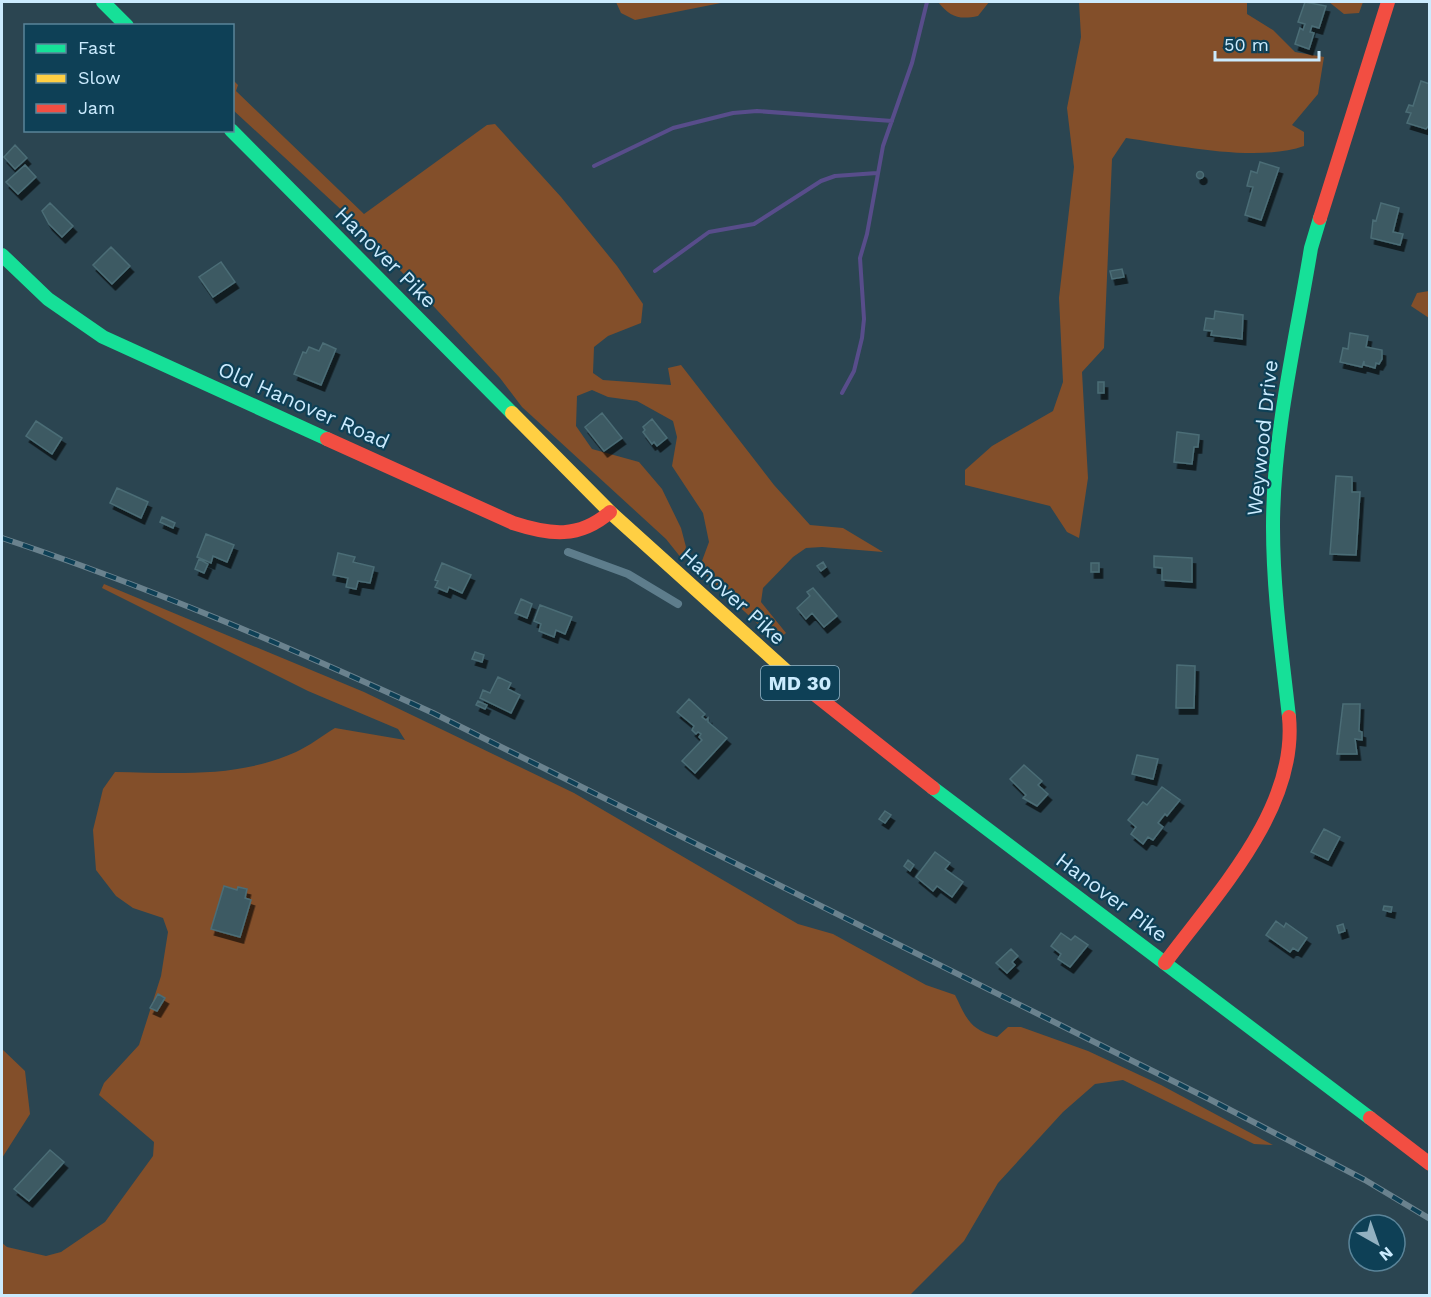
<svg xmlns="http://www.w3.org/2000/svg" width="1431" height="1297" viewBox="0 0 1431 1297" font-family="'Work Sans',sans-serif">
<style>
.green{fill:#834f2a}
.lines{fill:none;stroke-linecap:round;stroke-linejoin:round}
.stream{stroke:#584d8b;stroke-width:4}
.building{fill:#3d5a63;stroke:#4b6d76;stroke-width:1.5;filter:url(#shadow)}
.lane{stroke:#5e7d8c;stroke-width:8}
.fast{stroke:#16e098;stroke-width:14}
.slow{stroke:#ffcf43;stroke-width:14}
.jam{stroke:#f24e42;stroke-width:14}
.rail-casing{stroke:#6a828e;stroke-width:6}
.rail{stroke:#0e4056;stroke-width:4;stroke-dasharray:11;stroke-linecap:butt}
.labels{text-anchor:middle;dominant-baseline:central;stroke-width:4.5;stroke-linejoin:round;paint-order:stroke}
.shield{fill:#0e4056;stroke:#92b8cc;stroke-width:1.5}
.shield-label{font-size:20px;font-weight:bold;fill:#cbebfe}
.street-label{font-size:21px;fill:#cbebfe;stroke:#0e4056}
</style>
<defs>
<filter id="shadow"><feDropShadow dx="3.5" dy="6" stdDeviation="0" flood-color="#0009"/></filter>
</defs>
<rect width="100%" height="100%" fill="#2b4551"/>
<!-- green -->
<path class="green" d="M616,2H726L635,20L621,13Z
M938,2H989L978,16C959,20 950,17 938,2Z
M1079,2H1247V14L1273,30L1295,52L1324,57L1318,94L1292,125L1304,132V146C1256,163 1176,145 1126,138L1112,159L1104,348L1082,372L1088,478L1079,538L1067,532L1050,506L965,485V470L992,446L1053,411L1063,382L1059,298L1074,167L1067,108L1081,37Z
M1329,2H1363L1359,13L1344,14Z
M232,79L238,85L236,91L364,214L487,125L495,124L561,197L617,266L643,304L641,323L608,336L594,347L593,373L603,380L671,385L668,368L681,365L774,485L810,525L843,528L883,552L822,547L806,548L793,557L763,588L761,602L786,633L776,641L699,569L709,542L703,513L672,466L677,437L673,421L637,401L608,397L592,390L577,396L576,426L592,449L639,462L662,489L681,528L686,547L682,559L666,539L522,407L500,378L361,228L233,110Z
M1429,291H1430L1429,318L1411,306L1417,293Z
M104,584L364,692L574,793L798,924L833,934L926,985L955,995C967,1019 969,1029 997,1037L1008,1027H1021L1088,1051L1161,1085L1273,1145L1254,1144L1123,1080L1095,1084L1063,1112L998,1183L964,1241L910,1295H2V1243L7,1247L46,1256L61,1252L105,1222L153,1156L154,1142L99,1095L104,1083L139,1045L161,976L168,932L163,918L133,908L116,896L96,870L93,830L103,789L115,772C176,773 239,778 296,752C309,746 322,736 335,728L405,740L398,729L308,691L102,588Z
M2,1049L25,1071L30,1114L2,1158Z"/>
<g class="lines">
<!-- stream -->
<path class="stream" d="M594,166L673,128L733,113L757,111L892,121
M655,271L709,232L754,224L821,181L835,176L877,173
M842,393L854,371L862,338L864,319L860,258L867,234L883,146L912,63L927,2"/>
</g>
<!-- building -->
<path class="building" d="M1305,2L1326,6L1319,28L1312,26L1310,32L1314,33L1309,49L1295,44L1300,28L1303,30L1305,24L1298,22Z
M1421,81L1430,84V124L1426,129L1407,123L1411,113L1406,112L1409,105L1413,106Z
M15,145L27,158L15,169L4,157Z
M1260,162L1279,168L1261,220L1245,215L1253,187L1247,186L1251,171L1257,173Z
M25,165L36,177L18,194L6,182Z
M1196.5 175a3.5 3.5 0 1 1 7 0a3.5 3.5 0 1 1-7 0Z
M50,203L73,226L62,237L49,224L42,211Z
M1381,203L1399,208L1393,232L1403,234L1400,245L1371,238L1373,220L1376,221Z
M111,247L130,266L112,284L93,265Z
M221,262L235,282L213,297L199,277Z
M1122,269L1124,277L1112,279L1110,271Z
M1215,311L1243,315L1242,339L1211,335L1212,331L1204,330L1206,318L1214,319Z
M1350,333L1368,336L1366,347L1382,350V359L1379,364L1376,363L1375,368L1364,365V361L1362,367L1340,362L1343,348L1348,349Z
M323,343L336,349L321,385L294,374L303,352L306,353L309,347L319,351Z
M1098,382H1104V393H1098Z
M602,413L622,438L604,451L585,427Z
M652,419L667,438L657,446L654,442L652,444L643,432L645,430L643,427Z
M36,421L62,438L52,454L26,436Z
M1177,432L1199,435L1198,447H1194L1192,464L1174,462Z
M1336,476L1352,477V492H1360L1356,555L1330,554Z
M117,488L148,502L141,518L110,503Z
M162,517L175,523L173,528L160,522Z
M206,534L234,545L227,562L213,556L211,563L197,557Z
M338,553L355,557L353,562L374,567L370,583L358,581L356,589L346,587L348,578L333,575Z
M1154,556L1192,558V582L1162,580V568L1154,567Z
M199,559L208,564L204,573L195,569Z
M823,562L826,567L821,571L817,566Z
M442,563L471,575L462,593L449,587L447,592L435,587L438,581L435,580Z
M1091,563H1099V572H1091Z
M813,588L837,616L824,627L812,613L806,619L797,608L810,596L807,592Z
M521,599L532,604L527,618L515,613Z
M540,605L572,617L565,634L556,630L554,637L539,631L541,624L534,621Z
M475,652L484,655L482,662L472,659Z
M1177,665L1195,666L1194,708H1176Z
M498,677L511,683L508,689L520,695L511,713L480,698L483,690L490,693Z
M689,699L705,714L702,717L706,720L708,718V722L727,738L695,773L682,761L702,740L699,737L701,734L698,732L696,734L692,730L694,726L677,712Z
M478,701L487,705L485,709L476,705Z
M1343,704H1360L1359,731L1362,732V740L1355,739L1357,754H1337Z
M1137,755L1158,759L1153,779L1132,774Z
M1024,765L1042,781L1038,785L1048,794L1037,806L1023,798L1026,795L1010,779Z
M1162,787L1180,800L1167,816L1165,814L1158,823L1163,827L1153,840L1148,837L1143,844L1131,834L1136,827L1128,820L1143,802L1147,805Z
M885,811L891,815L885,823L879,819Z
M1324,829L1340,837L1328,860L1311,852Z
M935,852L950,863L945,869L963,882L952,897L937,886L933,891L916,877Z
M908,860L914,865L910,871L904,866Z
M224,886L237,890L238,887L247,889L245,898L251,900L240,937L211,929Z
M1384,906L1392,907L1391,912L1383,910Z
M1276,921L1284,927L1286,923L1307,938L1298,951L1293,948L1290,952L1266,935Z
M1343,924L1345,931L1339,933L1337,926Z
M1061,933L1071,940L1075,936L1088,945L1070,967L1058,959L1061,954L1051,946Z
M1011,949L1018,956L1012,962L1015,965L1007,973L996,963Z
M158,994L165,998L157,1011L150,1008Z
M50,1150L64,1162L29,1201L14,1189Z"/>
<g class="lines">
<!-- lane -->
<path class="lane" d="M568,552L628,574L678,604"/>
<!-- fast -->
<path class="fast" d="M103,2L127,26
M231,130L512,413
M2,255L48,299L103,337L327,439
M1289,717C1282,654 1273,591 1273,527C1273,433 1296,340 1311,248L1320,218
M933,788L1370,1118"/>
<!-- slow -->
<path class="slow" d="M512,413L610,512L794,678"/>
<!-- jam -->
<path class="jam" d="M1320,218L1388,2
M327,439L513,523C550,535 579,539 610,512
M794,678L933,788
M1165,963C1216,894 1298,809 1289,717
M1370,1118L1430,1164"/>
<defs>
<path id="rail" d="M2,538C150,587 291,648 433,713L1209,1099L1365,1180L1430,1219"/>
</defs>
<!-- rail casing -->
<use href="#rail" class="rail-casing"/>
<!-- rail -->
<use href="#rail" class="rail"/>
</g>
<g class="labels">
<!-- shield labels -->
<rect class="shield" x="761" y="666" width="78" height="34" rx="4.5"/>
<g class="shield-label">
<text x="800" y="683">MD 30</text>
</g>
<!-- street labels -->
<g class="street-label">
<text transform="translate(386 257) rotate(45)">Hanover Pike</text>
<text transform="translate(304 405) rotate(24)">Old Hanover Road</text>
<text transform="translate(1262 438) rotate(-84)">Weywood Drive</text>
<text transform="translate(733 596) rotate(42)">Hanover Pike</text>
<text transform="translate(1112 897) rotate(37)">Hanover Pike</text>
</g>
</g>
<!-- border -->
<rect width="1431" height="1297" fill="none" stroke="#cbebfe" stroke-width="6"/>
<!-- legend -->
<rect x="24" y="24" width="210" height="108" fill="#0e4056" stroke="#5a8499" stroke-width="1.5"/>
<rect x="36" y="44" width="30" height="9" fill="#16e098" stroke="#5a8499" stroke-width="1.5"/>
<text x="78" y="54" font-size="18" fill="#cbebfe">Fast</text>
<rect x="36" y="74" width="30" height="9" fill="#ffcf43" stroke="#5a8499" stroke-width="1.5"/>
<text x="78" y="84" font-size="18" fill="#cbebfe">Slow</text>
<rect x="36" y="104" width="30" height="9" fill="#f24e42" stroke="#5a8499" stroke-width="1.5"/>
<text x="78" y="114" font-size="18" fill="#cbebfe">Jam</text>
<!-- north arrow -->
<g transform="translate(1377 1243) rotate(140)"><circle r="28" fill="#0e4056" stroke="#5a8499" stroke-width="1.5"/>
<path d="M0-4.5L10 22L0 15L-10 22Z" fill="#93b1c1"/>
<text y="-9" font-size="16" font-weight="bold" text-anchor="middle" fill="#cbebfe">N</text>
</g>
<!-- scale -->
<path d="M1215 51v9h104v-9" fill="none" stroke="#cbebfe" stroke-width="3"/>
<text x="1224" y="51" font-size="18" fill="#cbebfe" stroke="#0e4056" stroke-width="4.5" paint-order="stroke">50 m</text>
</svg>
